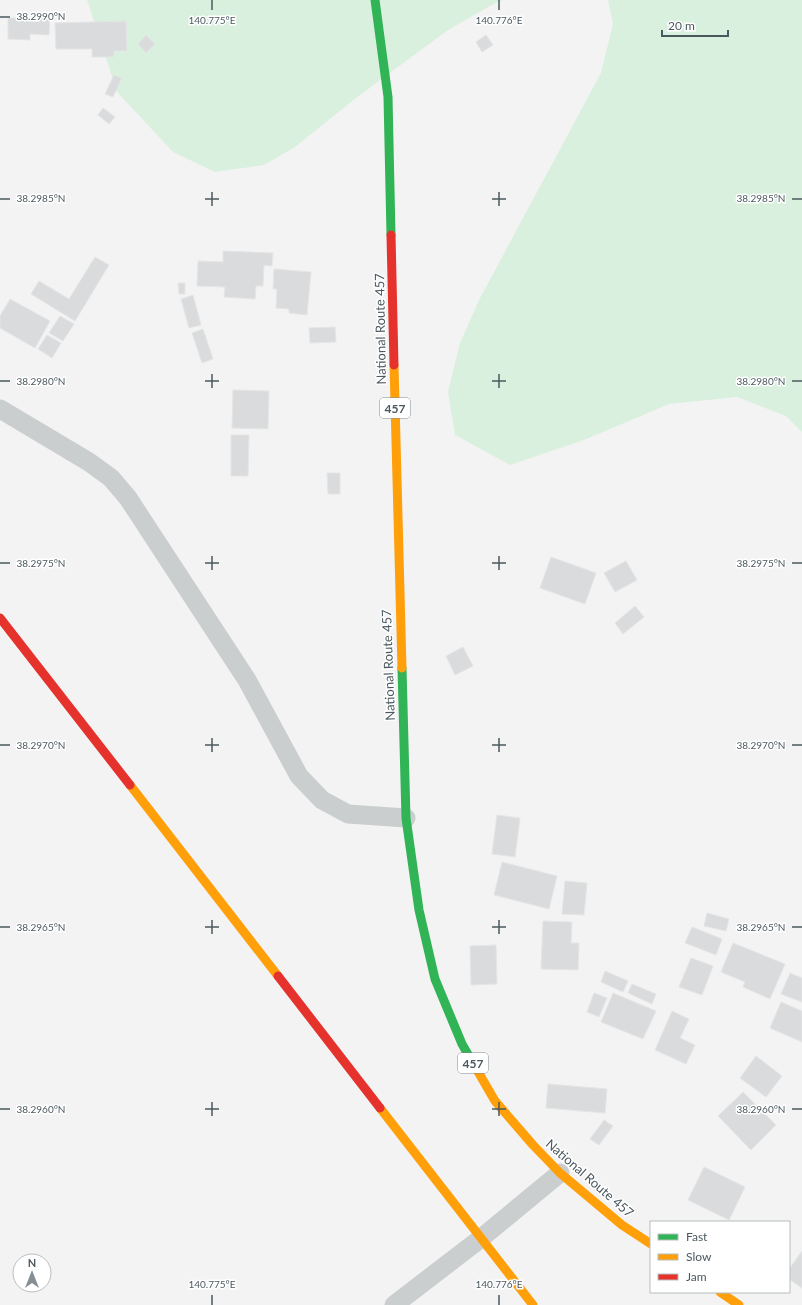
<svg xmlns="http://www.w3.org/2000/svg" width="802" height="1305" viewBox="0 0 802 1305" font-family="Lato,sans-serif">
<style>
.green{fill:#daf0de}
.building{fill:#d9dbdc;stroke:#e5e5e6}
.lines{fill:none;stroke-linecap:round;stroke-linejoin:round}
.street{stroke:#cbcecf;stroke-width:19}
.fast{stroke:#30b455;stroke-width:9}
.slow{stroke:#ff9f0a;stroke-width:9}
.jam{stroke:#e5322d;stroke-width:9}
.ticks{fill:none;stroke:#4b595f;stroke-width:1.5}
.labels{text-anchor:middle;dominant-baseline:central;stroke-width:3;stroke-linejoin:round;paint-order:stroke}
.shield{fill:#fff;stroke:#818b8f;stroke-width:1}
.shield-label{font-size:12px;font-weight:bold;fill:#4b595f}
.street-label{font-size:13px;fill:#4b595f;stroke:#fff}
.ticks-label{font-size:10px;text-anchor:middle;fill:#4b595f;stroke:#fff;stroke-width:3;stroke-linejoin:round;paint-order:stroke}
</style>
<rect width="100%" height="100%" fill="#f3f3f3"/>
<!-- green -->
<path class="green" d="M87,0H503L490,6L448,30L356,98L295,147L264,165L215,172L173,152L117,92Z
M608,0H802V432L786,416L737,397L669,404L584,440L510,465L455,435L448,392L460,343L479,300L601,73L613,24Z"/>
<!-- building -->
<path class="building" d="M8,18H50L49,35L30,34V40L8,39Z
M126,21L127,51H114V57H92V49H56L55,23Z
M146,35L155,44L146,53L138,44Z
M486,35L493,45L482,52L476,42Z
M114,75L122,78L113,97L105,94Z
M103,108L115,117L109,124L98,115Z
M223,251L273,253L272,266L264,265L263,286H256L255,299L224,297L225,287L197,286L198,261L223,262Z
M95,257L109,265L75,321L31,294L39,281L69,299Z
M274,269L311,272L307,315L289,313V309L276,308L277,289H273Z
M178,283H185V294H179Z
M193,295L201,325L189,328L181,299Z
M10,299L50,321L35,348L0,328V316Z
M60,316L74,324L63,341L49,333Z
M335,327L336,342L310,343L309,328Z
M203,329L213,359L202,363L192,333Z
M47,335L61,343L52,358L38,349Z
M233,390L269,391L268,429L232,428Z
M231,435H249L248,476H231Z
M327,473H340V494H328Z
M551,557L596,573L585,604L540,588Z
M626,561L637,580L615,592L604,573Z
M635,606L644,617L623,634L615,623Z
M463,647L473,666L455,675L446,656Z
M497,815L520,818L515,857L492,854Z
M502,862L557,876L549,909L494,895Z
M565,881L587,883L584,915L562,914Z
M707,913L729,919L726,931L704,926Z
M543,921L572,922L571,943H579L578,970L541,969Z
M692,927L722,939L716,955L685,943Z
M733,943L785,964L770,999L743,987L745,982L721,972Z
M496,945L497,984L471,985L470,946Z
M691,958L713,966L702,995L679,987Z
M605,971L628,981L623,992L601,982Z
M790,973L802,978V1002L781,994Z
M632,984L656,994L652,1004L628,993Z
M594,993L607,998L599,1017L587,1012Z
M613,993L656,1011L643,1039L601,1022Z
M781,1002L802,1011V1042L770,1028Z
M672,1011L689,1019L680,1038L695,1045L686,1064L655,1050Z
M756,1056L782,1076L766,1097L740,1078Z
M548,1084L607,1089L605,1113L546,1108Z
M743,1092L776,1125L751,1150L718,1116Z
M604,1120L613,1126L599,1145L590,1139Z
M704,1167L745,1187L729,1220L688,1200Z
M802,1251V1288L789,1279V1269Z"/>
<g class="lines">
<!-- street -->
<path class="street" d="M0,409L89,462L111,478L128,498L247,680L299,776L322,800L348,814L406,818
M394,1305L480,1239L560,1173"/>
<!-- fast -->
<path class="fast" d="M375,0L388,97L391,235
M402,668L406,818L419,910L435,979L462,1044L473,1063"/>
<!-- slow -->
<path class="slow" d="M394,365L402,668
M130,785L278,976
M473,1063L495,1101L533,1145L560,1173L622,1225L651,1244
M380,1108L533,1305
M720,1292L739,1305"/>
<!-- jam -->
<path class="jam" d="M391,235L394,365
M0,618L130,785
M278,976L380,1108"/>
</g>
<!-- ticks -->
<path class="ticks" d="M212,0V10M499,0V10M0,17H10M212,192V206M499,192V206M0,199H10M205,199H219M492,199H506M792,199H802M212,374V388M499,374V388M0,381H10M205,381H219M492,381H506M792,381H802M212,556V570M499,556V570M0,563H10M205,563H219M492,563H506M792,563H802M212,738V752M499,738V752M0,745H10M205,745H219M492,745H506M792,745H802M212,920V934M499,920V934M0,927H10M205,927H219M492,927H506M792,927H802M212,1102V1116M499,1102V1116M0,1109H10M205,1109H219M492,1109H506M792,1109H802M212,1295V1305M499,1295V1305"/>
<g class="labels">
<!-- shield labels -->
<g class="shield">
<rect x="380" y="398" width="30" height="20" rx="3"/>
<rect x="458" y="1053" width="30" height="20" rx="3"/>
</g>
<g class="shield-label">
<text x="395" y="408">457</text>
<text x="473" y="1063">457</text>
</g>
<!-- street labels -->
<g class="street-label">
<text transform="translate(380 329) rotate(-91)">National Route 457</text>
<text transform="translate(388 665) rotate(-92)">National Route 457</text>
<text transform="translate(590 1178) rotate(41)">National Route 457</text>
</g>
</g>
<g class="ticks-label">
<text x="41" y="20">38.2990°N</text>
<text x="212" y="24">140.775°E</text>
<text x="499" y="24">140.776°E</text>
<text x="41" y="202">38.2985°N</text>
<text x="761" y="202">38.2985°N</text>
<text x="41" y="385">38.2980°N</text>
<text x="761" y="385">38.2980°N</text>
<text x="41" y="567">38.2975°N</text>
<text x="761" y="567">38.2975°N</text>
<text x="41" y="749">38.2970°N</text>
<text x="761" y="749">38.2970°N</text>
<text x="41" y="931">38.2965°N</text>
<text x="761" y="931">38.2965°N</text>
<text x="41" y="1113">38.2960°N</text>
<text x="761" y="1113">38.2960°N</text>
<text x="212" y="1288">140.775°E</text>
<text x="499" y="1288">140.776°E</text>
</g>
<!-- legend -->
<rect x="650" y="1221" width="140" height="72" fill="#ffffff" stroke="#b7bdbf"/>
<rect x="658" y="1234" width="20" height="6" fill="#30b455" stroke="#b7bdbf"/>
<text x="686" y="1241" font-size="12" fill="#4b595f">Fast</text>
<rect x="658" y="1254" width="20" height="6" fill="#ff9f0a" stroke="#b7bdbf"/>
<text x="686" y="1261" font-size="12" fill="#4b595f">Slow</text>
<rect x="658" y="1274" width="20" height="6" fill="#e5322d" stroke="#b7bdbf"/>
<text x="686" y="1281" font-size="12" fill="#4b595f">Jam</text>
<!-- north arrow -->
<g transform="translate(32 1273)"><circle r="19" fill="#ffffff" stroke="#b7bdbf"/>
<path d="M0-3L7 15L0 10L-7 15Z" fill="#868f93"/>
<text y="-6" font-size="11" font-weight="bold" text-anchor="middle" fill="#4b595f">N</text>
</g>
<!-- scale -->
<path d="M662 30v6h66v-6" fill="none" stroke="#4b595f" stroke-width="2"/>
<text x="668" y="30" font-size="12" fill="#4b595f" stroke="#ffffff" stroke-width="3" paint-order="stroke">20 m</text>
</svg>
